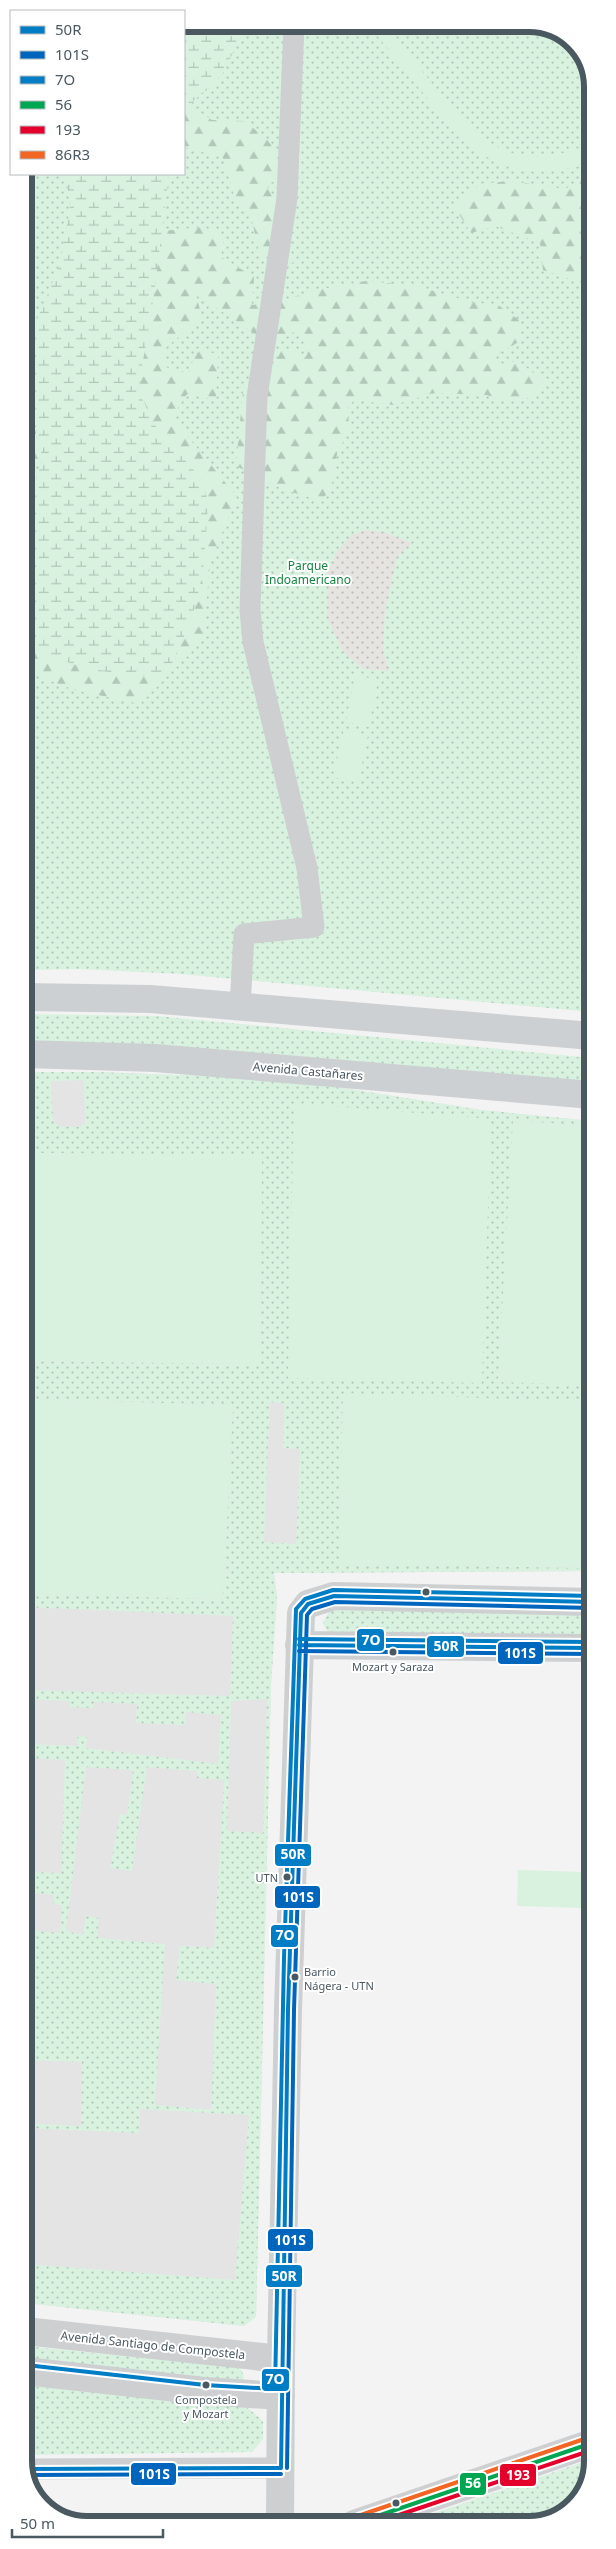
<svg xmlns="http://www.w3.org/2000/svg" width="616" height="2549" viewBox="0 0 616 2549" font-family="'Noto Sans',sans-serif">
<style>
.education{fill:#e5e4e5}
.grass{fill:url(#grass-dots);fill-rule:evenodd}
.forest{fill:url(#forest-firs)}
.wetland{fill:url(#wetland-marsh)}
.sand{fill:url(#sand-dots)}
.pitch{fill:#d8f2df}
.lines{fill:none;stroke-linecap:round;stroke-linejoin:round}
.minor{stroke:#cdcfd1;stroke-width:21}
.tertiary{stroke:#cdcfd1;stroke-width:28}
.secondary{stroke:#cdd0d3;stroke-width:28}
.bus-1-casing{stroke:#fff;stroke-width:8}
.bus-2-casing{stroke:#fff;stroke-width:8}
.bus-3-casing{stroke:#fff;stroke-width:8}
.bus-4-casing{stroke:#fff;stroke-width:8}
.bus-5-casing{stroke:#fff;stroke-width:8}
.bus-6-casing{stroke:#fff;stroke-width:8}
.bus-1{stroke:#007dc5;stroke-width:4}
.bus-2{stroke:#0065bd;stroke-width:4}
.bus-3{stroke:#007dc5;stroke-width:4}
.bus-4{stroke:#00a651;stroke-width:4}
.bus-5{stroke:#e4002b;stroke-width:4}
.bus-6{stroke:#f26522;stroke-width:4}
.bus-dot{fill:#4a5860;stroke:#fff;stroke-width:2}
.labels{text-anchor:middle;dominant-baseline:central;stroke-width:4;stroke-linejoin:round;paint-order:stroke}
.bus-label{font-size:11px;fill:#4a5860;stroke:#fff}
.park-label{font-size:12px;fill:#178541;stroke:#fff}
.street-label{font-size:12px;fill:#4a5860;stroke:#fff}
.rim{fill:none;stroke:#4a5860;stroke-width:6}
.line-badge{stroke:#fff;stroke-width:2}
.badge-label{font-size:14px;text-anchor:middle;font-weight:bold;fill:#fff}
</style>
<defs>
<pattern id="grass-dots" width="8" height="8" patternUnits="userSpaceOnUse" patternTransform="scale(1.25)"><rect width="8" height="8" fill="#d8f2df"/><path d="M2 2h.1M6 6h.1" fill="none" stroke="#b1c7b8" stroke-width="1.8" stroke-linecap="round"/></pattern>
<pattern id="forest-firs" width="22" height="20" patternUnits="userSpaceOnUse" patternTransform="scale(1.25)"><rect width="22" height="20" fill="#d8f2df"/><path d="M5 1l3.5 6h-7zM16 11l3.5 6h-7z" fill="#b1c7b8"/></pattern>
<pattern id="wetland-marsh" width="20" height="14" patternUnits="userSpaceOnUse" patternTransform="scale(1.25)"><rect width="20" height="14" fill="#d8f2df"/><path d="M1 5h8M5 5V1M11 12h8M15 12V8" fill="none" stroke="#b1c7b8"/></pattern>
<pattern id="sand-dots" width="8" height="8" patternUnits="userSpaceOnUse" patternTransform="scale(1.25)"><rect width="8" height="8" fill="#e6e4e0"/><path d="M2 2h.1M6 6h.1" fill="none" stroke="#bcbcb9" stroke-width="1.8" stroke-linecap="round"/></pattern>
</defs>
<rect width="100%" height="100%" fill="#f3f3f3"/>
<!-- education -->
<path class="education" d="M24,1072H96L286,1079L481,1110L592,1121V1571L274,1573L277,1597L271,1684L256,2317L244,2326L25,2303Z"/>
<!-- grass -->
<path class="grass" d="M184,24H536L573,42L591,75L592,1012L181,974L78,969L24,970V174H184Z
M24,1014L157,1016L592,1058V1088L24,1042Z
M24,1072H96L286,1079L481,1110L592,1121V1127L514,1120L498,1381L592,1385V1402L343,1394L339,1564L592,1568V1571L274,1573L277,1597L271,1684L256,2317L244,2326L25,2303V2264L235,2280L249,2115L140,2109L139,2133L25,2128V2123L81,2126L82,2062L25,2060V1930L60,1933L62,1905L53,1904L54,1895L25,1892V1872L61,1873L65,1760L25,1758V1744L77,1746L78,1736L87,1737L86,1748L218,1764L221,1715L186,1712L185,1725L136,1723L137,1704L94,1702L93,1708L70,1707V1701L25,1699V1690L230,1696L233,1616L25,1607L24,1594L223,1599L233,1405L24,1399V1361L260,1364L262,1156L24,1153V1119L27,1117L24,1113V1106L28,1103L24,1101L26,1090ZM84,1080L85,1123L80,1127H60L53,1121L51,1081ZM270,1402L284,1403L283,1448L300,1449L296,1544L264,1542ZM267,1699L263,1833L227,1831L231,1701ZM86,1767L133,1770L127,1815L120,1814L110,1868L132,1871L147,1767L197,1771V1778L224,1780L214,1948L180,1946L176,1980L216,1984L211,2110L155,2105L165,1944L98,1938V1918L86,1916L83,1935L66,1931Z
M331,1608L592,1611V1641L333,1635L326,1630L323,1623Z
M25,2346L236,2367L241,2369L244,2377L242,2380L231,2382L25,2360Z
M25,2385L248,2408L263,2421V2439L252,2452L25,2455Z
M592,2459L577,2503L541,2524H403Z"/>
<!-- forest -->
<path class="forest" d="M187,104L212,120L245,121L267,140L288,165L287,184L264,181L286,216L293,263L260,255L250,213L235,199L223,158L184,147V108Z
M591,175V286L543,270L540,243L495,226L471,233L455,208L480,184L510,181L565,189Z
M203,227L225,235L221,257L254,277L252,305L279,301L317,290L366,281L417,286L470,302L498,305L519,320L520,341L495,356L501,364L518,361L545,382L534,397L506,402L487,395L433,393L394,405L354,400L348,408L349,430L337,454L332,485L322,501L285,490L236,466L244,380L269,379L282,347L307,356L300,329L270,344L196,294L202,318L164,349L165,367L188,373L198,348L218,355L216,400L187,394L172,417L237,497L210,563L203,640L140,704L75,690L24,671V649L84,667L204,482L153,423L138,389L162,231Z
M24,275C43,300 25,301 26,320C27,338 32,331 24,351Z
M24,386L43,459L27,470L26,482L30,494L24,497Z"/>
<!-- wetland -->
<path class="wetland" d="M184,24H247L223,73L206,91L184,108Z
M66,174H169L152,310L138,389L153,423L204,482L208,506L203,573L192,617L174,661L159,676L123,675L84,667L24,649V497L31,494L43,459L24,386V351L60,264L70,208Z"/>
<!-- sand -->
<path class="sand" d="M366,530L384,532L412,543L397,557L385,611L383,650L389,671L363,669L343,652L327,618V574L337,552L351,535Z"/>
<!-- pitch -->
<path class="pitch" d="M368,24H385C401,45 418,66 435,87C480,144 516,177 591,143V162C537,182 490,170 451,128Z
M591,627V697C575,675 570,649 591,627Z
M355,675L378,680L369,727L346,722Z
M344,729L368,735L358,783L333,777Z
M294,1103L491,1119L482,1383L288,1378Z
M513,1120L592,1127V1385L498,1382Z
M24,1153L262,1155L260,1364L24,1361Z
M343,1393L592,1402V1568L339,1564Z
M24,1399L233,1405L223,1599L24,1594Z
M518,1870L584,1872L583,1908L517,1906Z"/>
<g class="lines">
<!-- minor -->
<path class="minor" d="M240,1007L244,934L314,927L307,868L253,642L250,610L257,397L287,198L294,24
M25,2469L281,2468"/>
<!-- tertiary -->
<path class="tertiary" d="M299,1645L592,1648
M25,2331L281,2359
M25,2371L204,2391L281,2396
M354,2524L592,2443
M280,2525L281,2359L288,2010L301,1613L308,1604L334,1596L592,1602"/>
<!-- secondary -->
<path class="secondary" d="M24,997L150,999L592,1036
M24,1054L155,1058L592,1095"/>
<defs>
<path id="bus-1" d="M299,1645L592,1648
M281,2468L288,2010L301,1613L308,1604L334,1596L592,1602
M25,2469L281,2468"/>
<path id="bus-2" d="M299,1651L592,1654
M287,2468L294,2010L307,1615L312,1609L335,1602L592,1608
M26,2475L281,2474"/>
<path id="bus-3" d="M299,1639L592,1642
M26,2365L205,2385L275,2389L284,1958L296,1609L305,1599L333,1590L592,1596"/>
<path id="bus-4" d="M354,2524L592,2443"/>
<path id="bus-5" d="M372,2524L592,2450"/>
<path id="bus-6" d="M352,2518L590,2437"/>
</defs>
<!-- bus-1 casing -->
<use href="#bus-1" class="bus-1-casing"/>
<!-- bus-2 casing -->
<use href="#bus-2" class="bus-2-casing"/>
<!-- bus-3 casing -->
<use href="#bus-3" class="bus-3-casing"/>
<!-- bus-4 casing -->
<use href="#bus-4" class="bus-4-casing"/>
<!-- bus-5 casing -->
<use href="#bus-5" class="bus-5-casing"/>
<!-- bus-6 casing -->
<use href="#bus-6" class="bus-6-casing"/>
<!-- bus-1 -->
<use href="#bus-1" class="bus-1"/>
<!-- bus-2 -->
<use href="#bus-2" class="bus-2"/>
<!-- bus-3 -->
<use href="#bus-3" class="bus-3"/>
<!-- bus-4 -->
<use href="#bus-4" class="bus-4"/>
<!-- bus-5 -->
<use href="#bus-5" class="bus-5"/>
<!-- bus-6 -->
<use href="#bus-6" class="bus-6"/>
</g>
<!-- markers -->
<g class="bus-dot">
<circle cx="426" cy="1592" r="4.5"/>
<circle cx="393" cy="1652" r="4.5"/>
<circle cx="287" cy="1877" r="4.5"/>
<circle cx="295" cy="1977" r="4.5"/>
<circle cx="206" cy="2385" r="4.5"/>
<circle cx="396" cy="2503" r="4.5"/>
</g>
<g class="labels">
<!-- bus labels -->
<g class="bus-label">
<text x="393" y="1666">Mozart y Saraza</text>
<text x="278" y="1877" text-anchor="end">UTN</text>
<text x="304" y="1971" text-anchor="start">Barrio<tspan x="304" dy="14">Nágera - UTN</tspan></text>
<text x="206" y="2399">Compostela<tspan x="206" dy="14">y Mozart</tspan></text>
</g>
<!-- park labels -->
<g class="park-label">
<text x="308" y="565">Parque<tspan x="308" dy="14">Indoamericano</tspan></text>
</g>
<!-- street labels -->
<g class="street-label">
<text transform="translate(308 1071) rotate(5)">Avenida Castañares</text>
<text transform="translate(153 2345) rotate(6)">Avenida Santiago de Compostela</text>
</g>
</g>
<!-- crop -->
<path d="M0 0H616V2549H0ZM87 32H529A55 55 0 0 1 584 87V2461A55 55 0 0 1 529 2516H87A55 55 0 0 1 32 2461V87A55 55 0 0 1 87 32Z" fill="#fff" fill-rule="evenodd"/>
<path class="rim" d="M87 32H529A55 55 0 0 1 584 87V2461A55 55 0 0 1 529 2516H87A55 55 0 0 1 32 2461V87A55 55 0 0 1 87 32Z"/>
<g class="line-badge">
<rect x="356" y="1628" width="29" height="24" rx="5" fill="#007dc5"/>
<rect x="426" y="1635" width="39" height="23" rx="5" fill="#007dc5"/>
<rect x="497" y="1641" width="47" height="24" rx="5" fill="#0065bd"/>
<rect x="274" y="1843" width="38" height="24" rx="5" fill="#007dc5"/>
<rect x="274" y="1885" width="47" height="24" rx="5" fill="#0065bd"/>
<rect x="270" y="1924" width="29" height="24" rx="5" fill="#007dc5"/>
<rect x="267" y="2228" width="47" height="24" rx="5" fill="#0065bd"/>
<rect x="265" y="2264" width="38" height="24" rx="5" fill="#007dc5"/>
<rect x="261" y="2368" width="29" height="24" rx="5" fill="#007dc5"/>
<rect x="130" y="2462" width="47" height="24" rx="5" fill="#0065bd"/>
<rect x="499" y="2463" width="38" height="24" rx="5" fill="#e4002b"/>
<rect x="459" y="2472" width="28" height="24" rx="5" fill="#00a651"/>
</g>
<g class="badge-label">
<text x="371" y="1645">7O</text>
<text x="446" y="1651">50R</text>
<text x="520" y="1658">101S</text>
<text x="293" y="1859">50R</text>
<text x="298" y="1902">101S</text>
<text x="285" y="1940">7O</text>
<text x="290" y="2245">101S</text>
<text x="284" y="2281">50R</text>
<text x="275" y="2384">7O</text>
<text x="154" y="2479">101S</text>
<text x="518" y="2480">193</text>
<text x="473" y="2488">56</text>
</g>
<!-- legend -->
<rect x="10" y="10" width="175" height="165" fill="#ffffff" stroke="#b7bcbf"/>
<rect x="20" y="26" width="25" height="8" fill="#007dc5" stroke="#b7bcbf"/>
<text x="55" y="35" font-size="15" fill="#4a5860">50R</text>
<rect x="20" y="51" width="25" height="8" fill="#0065bd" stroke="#b7bcbf"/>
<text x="55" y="60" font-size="15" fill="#4a5860">101S</text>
<rect x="20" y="76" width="25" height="8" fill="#007dc5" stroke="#b7bcbf"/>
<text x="55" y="85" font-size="15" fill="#4a5860">7O</text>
<rect x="20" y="101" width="25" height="8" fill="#00a651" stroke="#b7bcbf"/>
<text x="55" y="110" font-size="15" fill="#4a5860">56</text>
<rect x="20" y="126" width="25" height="8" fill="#e4002b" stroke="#b7bcbf"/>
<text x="55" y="135" font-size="15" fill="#4a5860">193</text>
<rect x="20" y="151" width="25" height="8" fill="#f26522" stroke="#b7bcbf"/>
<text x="55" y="160" font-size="15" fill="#4a5860">86R3</text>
<!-- scale -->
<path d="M12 2529v8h151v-8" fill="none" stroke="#4a5860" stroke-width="2.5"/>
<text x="20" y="2529" font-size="15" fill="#4a5860" stroke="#ffffff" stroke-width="4" paint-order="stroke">50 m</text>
</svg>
